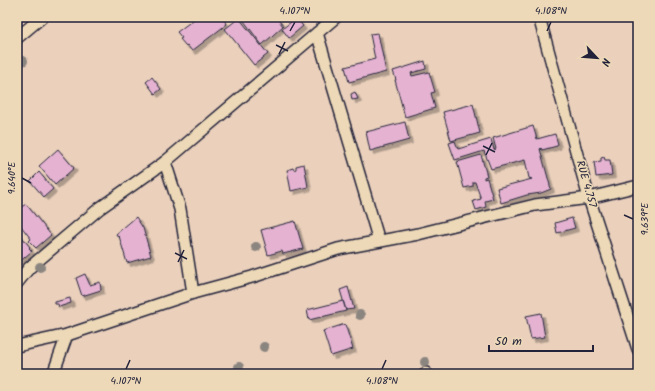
<svg xmlns="http://www.w3.org/2000/svg" width="655" height="391" viewBox="0 0 655 391" font-family="Kalam,sans-serif">
<defs>
<filter id="shadow"><feDropShadow dx="3.5" dy="3.5" stdDeviation="0" flood-color="#0004"/></filter>
</defs>
<rect width="100%" height="100%" fill="#ebd1bc"/>
<filter id="ink" filterUnits="userSpaceOnUse"><feTurbulence type="fractalNoise" baseFrequency=".025" numOctaves="2"/><feDisplacementMap in="SourceGraphic" scale="8" xChannelSelector="R" yChannelSelector="G"/><feConvolveMatrix kernelMatrix="1 2 1 2 8 2 1 2 1" color-interpolation-filters="sRGB"/></filter>
<g filter="url(#ink)">
<!-- building -->
<g fill="#e5b3d1" stroke="#22223b" filter="url(#shadow)">
<path d="M197 17H223L222 18 227 24 192 51 187 45 186 46 180 39 182 38 177 32Z"/>
<path d="M241 17H276L283 26 262 45Z"/>
<path d="M239 18 268 54 254 65 225 29Z"/>
<path d="M296 18 303 26 289 38 282 29Z"/>
<path d="M378 33 386 72 349 82 345 67 375 59 370 34Z"/>
<path d="M425 61 426 69 411 73 412 76 429 72 435 92 431 93 435 108 405 117 395 80H396L393 71Z"/>
<path d="M152 77 161 89 155 94 146 82Z"/>
<path d="M355 92 358 99 352 100 351 94Z"/>
<path d="M473 104 480 133 451 141 443 112Z"/>
<path d="M405 122 409 140 370 151 366 132Z"/>
<path d="M533 126 537 139 555 134 558 144 557 146 542 150 541 148 540 149 551 189 541 193 527 195 501 203 497 188 532 179 529 178 525 160 491 169 484 151 455 160 449 143 455 141 458 149 491 139 494 150 496 149 493 138Z"/>
<path d="M58 149 74 168 55 185 39 166Z"/>
<path d="M481 155 487 176 484 177V179L487 178 493 199 485 201 486 207 476 210 473 201 481 199 475 182H473V186L464 188 457 162Z"/>
<path d="M604 157 605 160H610L612 175 596 177 594 162 601 161V158Z"/>
<path d="M304 164 308 187 291 191 287 170 293 168 294 170 296 169V166Z"/>
<path d="M39 172 53 189 44 197 30 181Z"/>
<path d="M26 204 51 235 36 248 29 241 31 239 17 221V210Z"/>
<path d="M136 217 143 228 151 256 127 263 119 236 118 237 116 234Z"/>
<path d="M572 218 575 228 557 233 555 223Z"/>
<path d="M295 221 303 249 283 254 282 251 268 255 261 230Z"/>
<path d="M17 231 30 247 29 248 32 251 17 264Z"/>
<path d="M85 274 90 285 100 282 101 290 82 296 76 278Z"/>
<path d="M348 287 354 309 346 310 340 290Z"/>
<path d="M70 298 71 303 59 307 58 304H55V302Z"/>
<path d="M343 301 346 311 309 320 307 310Z"/>
<path d="M541 313 545 337 531 339 526 316Z"/>
<path d="M345 324 353 349 331 356 323 331Z"/>
</g>
<g fill="none" stroke-linecap="round" stroke-linejoin="round">
<!-- street casing -->
<g stroke="#22223b" stroke-width="14">
<g id="street">
<path d="M539 17 589 198 638 349"/>
<path d="M317 33 379 241"/>
<path d="M17 38 42 17"/>
<path d="M165 162 180 209 193 293"/>
<path d="M17 283 29 268 100 208 165 162 336 17"/>
<path d="M17 346 67 335 193 293 252 277 338 249 418 234 535 205 589 198 638 186"/>
<path d="M426 373V374"/>
<path d="M53 374 67 335"/>
</g>
</g>
<!-- street -->
<use href="#street" stroke="#edd9b7" stroke-width="11"/>
</g>
<!-- trees -->
<g fill="#8b8580">
<circle cx="23" cy="61" r="5"/>
<circle cx="256" cy="247" r="5"/>
<circle cx="40" cy="267" r="5"/>
<circle cx="360" cy="315" r="5"/>
<circle cx="264" cy="347" r="5"/>
<circle cx="425" cy="362" r="5"/>
<circle cx="239" cy="367" r="5"/>
</g>
</g>
<!-- ticks -->
<path fill="none" stroke="#22223b" stroke-width="1.5" d="M290 31 295 22M547 31 551 22M276 45 288 51M279 54 285 42M483 146 495 152M486 155 492 143M22 178 31 183M624 215 633 219M175 253 187 259M178 262 184 250M126 369 130 360M382 369 386 360"/>
<g text-anchor="middle" dominant-baseline="central" stroke-width="3" stroke-linejoin="round" paint-order="stroke">
<!-- street labels -->
<g font-size="11" fill="#22223b" stroke="#edd9b7">
<text transform="translate(586 184) rotate(74)">RUE 4.757</text>
</g>
</g>
<!-- margin -->
<rect width="655" height="391" fill="none" stroke="#edd9b7" stroke-width="44"/>
<!-- north arrow -->
<g transform="translate(597 58) rotate(116)" stroke="#edd9b7" stroke-width="3" paint-order="stroke">
<path d="M0-3L7 15L0 10L-7 15Z" fill="#22223b"/>
<text y="-6" font-size="11" font-weight="bold" text-anchor="middle" fill="#22223b">N</text>
</g>
<!-- scale -->
<path d="M489 345v6h104v-6" fill="none" stroke="#22223b" stroke-width="2"/>
<text x="495" y="345" font-size="12" fill="#22223b" stroke="#edd9b7" stroke-width="3" paint-order="stroke">50 m</text>
<rect x="22" y="22" width="611" height="347" fill="none" stroke="#22223b" stroke-width="1.5"/>
<g font-size="10" text-anchor="middle" fill="#22223b">
<text x="295" y="14">4.107°N</text>
<text x="551" y="14">4.108°N</text>
<text transform="translate(11 178) rotate(-90)" y="4">9.640°E</text>
<text transform="translate(644 219) rotate(-90)" y="4">9.639°E</text>
<text x="126" y="384">4.107°N</text>
<text x="382" y="384">4.108°N</text>
</g>
</svg>
